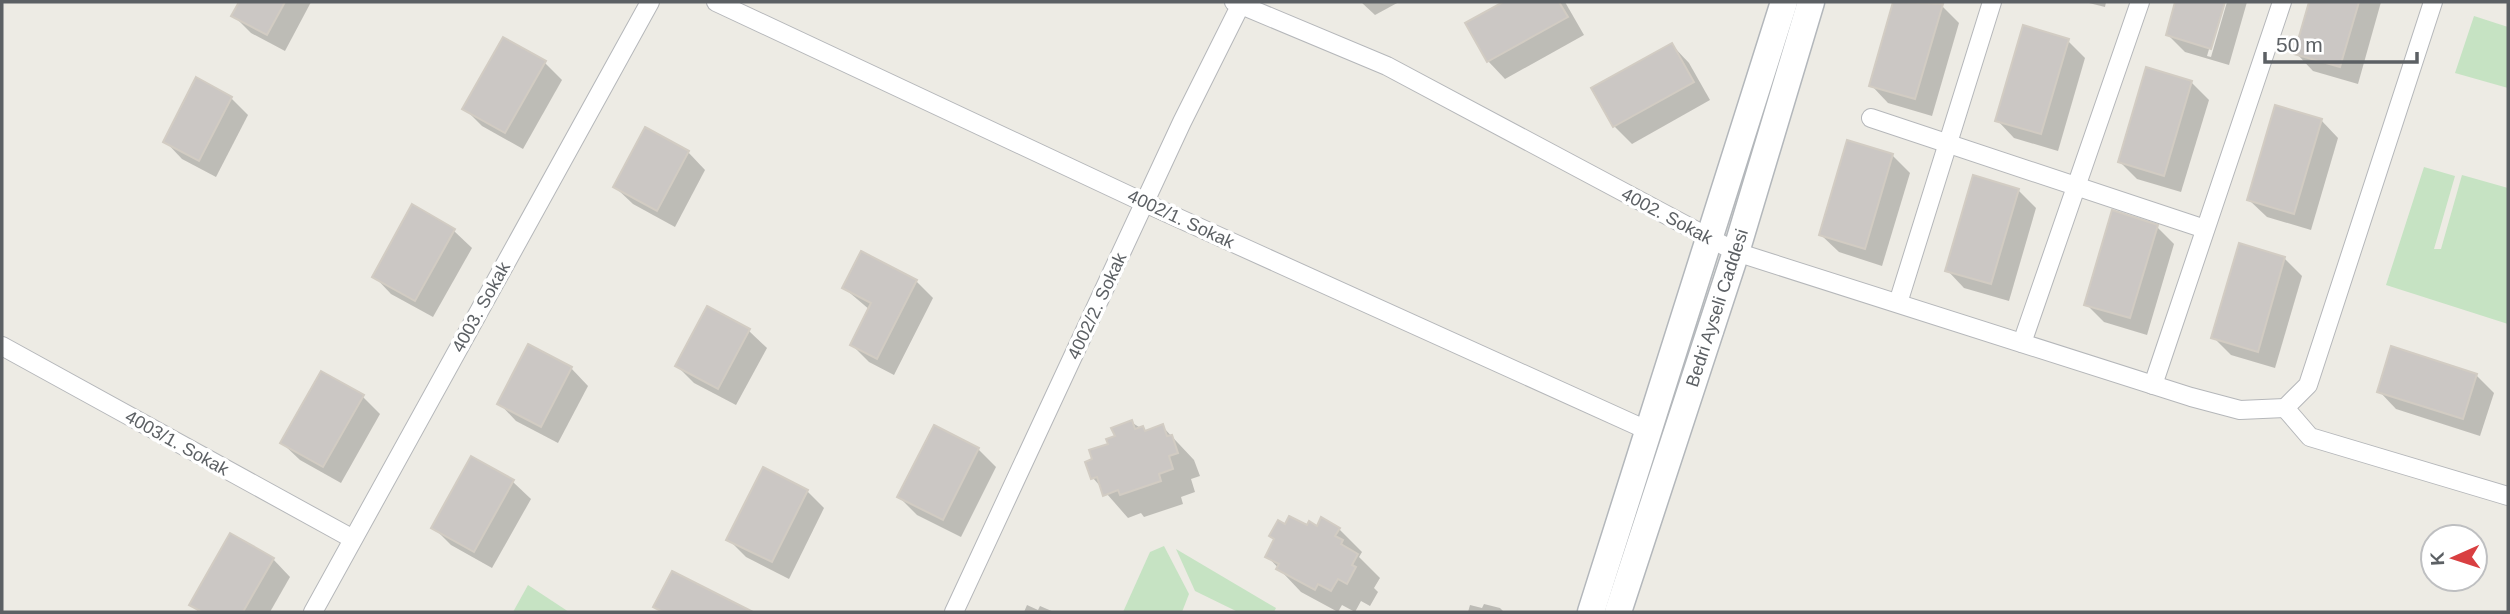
<svg xmlns="http://www.w3.org/2000/svg" width="2510" height="614" viewBox="0 0 2510 614" font-family="Helvetica,sans-serif">
<rect width="100%" height="100%" fill="#edebe4"/>
<!-- green -->
<g fill="#c6e3c3">
<path d="M2474 16 2508 27V88L2455 73Z"/>
<path d="M2424 167 2455 176 2434 249H2441L2462 175 2508 188V324L2386 285Z"/>
<path d="M1164 546 1189 594 1182 612H1123L1150 552Z"/>
<path d="M1176 549 1276 608 1274 612H1238L1195 591Z"/>
<path d="M528 585 569 612H513Z"/>
</g>
<!-- shadow -->
<g fill="#0003">
<path d="M241 2H311L285 51 251 33 234 16Z"/>
<path d="M1361 2H1399L1375 15Z"/>
<path d="M1507 2H1565L1584 35 1505 79 1488 61 1467 24Z"/>
<path d="M1895 2H1928L1942 6 1959 23 1932 116 1888 103 1871 85Z"/>
<path d="M2085 2H2106L2105 7Z"/>
<path d="M2177 2H2223L2207 56 2211 57 2227 2H2247L2229 65 2185 52 2167 34Z"/>
<path d="M2311 2H2381L2358 84 2313 71 2296 53Z"/>
<path d="M2068 41 2085 58 2058 151 2014 138 1997 120Z"/>
<path d="M1672 45 1689 63 1710 100 1632 144 1614 126Z"/>
<path d="M545 63 562 80 523 149 482 126 464 108Z"/>
<path d="M2191 82 2209 100 2181 192 2137 179 2120 162Z"/>
<path d="M231 98 248 115 216 177 182 159 165 141Z"/>
<path d="M2321 120 2338 138 2311 230 2267 217 2249 200Z"/>
<path d="M688 152 705 170 675 227 633 204 615 187Z"/>
<path d="M1892 155 1910 173 1882 266 1839 252 1821 235Z"/>
<path d="M2018 190 2036 208 2009 301 1964 288 1947 270Z"/>
<path d="M413 207 454 231 472 248 433 317 391 294 374 276Z"/>
<path d="M2157 227 2174 244 2147 335 2104 322 2086 304Z"/>
<path d="M2284 258 2302 276 2275 368 2231 355 2213 337Z"/>
<path d="M916 281 933 298 894 375 869 362 852 345 870 310 844 288Z"/>
<path d="M707 308 749 331 767 348 736 405 694 383 677 366Z"/>
<path d="M571 368 588 386 558 443 516 421 499 403Z"/>
<path d="M2476 375 2494 393 2480 436 2396 409 2379 391Z"/>
<path d="M363 397 380 414 341 483 300 460 282 443Z"/>
<path d="M1131 422 1147 432 1162 426 1194 460 1200 476 1191 479 1195 492 1181 497 1183 504 1144 517 1141 513 1128 518 1093 478 1110 445Z"/>
<path d="M978 449 996 467 961 537 917 515 899 497Z"/>
<path d="M472 458 513 482 531 499 492 568 451 545 433 527Z"/>
<path d="M807 491 824 508 789 579 746 557 728 539Z"/>
<path d="M1285 526 1339 529 1362 552 1359 557 1380 578 1374 588 1378 592 1370 606 1361 601 1355 612 1342 605 1338 612 1301 592 1267 556Z"/>
<path d="M273 559 290 577 270 612H199L191 605Z"/>
<path d="M1484 604 1500 608 1504 612H1468L1470 605 1482 608Z"/>
<path d="M1027 605 1038 610 1040 606 1054 612H1024Z"/>
</g>
<!-- building -->
<g fill="#cbc7c4" stroke="#d2ccc3" stroke-width="2">
<path d="M239 2H285L267 35 231 16Z"/>
<path d="M1503 2H1559L1568 17 1487 62 1465 23Z"/>
<path d="M1893 2 1943 4 1915 99 1869 86Z"/>
<path d="M2175 2H2225L2211 49 2166 35Z"/>
<path d="M2309 2H2359L2340 67 2294 54Z"/>
<path d="M2023 25 2069 39 2041 134 1995 121Z"/>
<path d="M503 37 546 61 505 133 462 109Z"/>
<path d="M1672 43 1694 82 1613 127 1591 88Z"/>
<path d="M2146 67 2192 81 2164 176 2118 162Z"/>
<path d="M196 77 232 97 199 161 163 142Z"/>
<path d="M2275 105 2322 119 2294 214 2247 200Z"/>
<path d="M645 127 689 151 657 211 613 187Z"/>
<path d="M1847 140 1893 154 1865 249 1819 235Z"/>
<path d="M1973 175 2019 189 1991 284 1945 271Z"/>
<path d="M412 204 455 229 415 301 372 277Z"/>
<path d="M2112 210 2158 225 2130 318 2084 305Z"/>
<path d="M2239 243 2285 257 2258 352 2211 338Z"/>
<path d="M861 251 917 280 877 359 850 345 871 303 842 288Z"/>
<path d="M707 306 750 329 718 389 675 366Z"/>
<path d="M528 344 572 367 541 427 497 404Z"/>
<path d="M2391 346 2477 374 2463 419 2377 392Z"/>
<path d="M321 371 364 395 323 467 280 443Z"/>
<path d="M1132 420 1135 429 1143 426 1145 431 1163 424 1167 436 1172 435 1178 453 1169 456 1173 469 1159 474 1161 481 1120 495 1118 490 1103 496 1097 477 1091 479 1085 462 1092 459 1089 450 1108 444 1106 439 1115 436 1111 428Z"/>
<path d="M934 425 979 448 943 520 897 497Z"/>
<path d="M471 456 514 480 474 552 431 528Z"/>
<path d="M763 467 808 490 772 562 726 540Z"/>
<path d="M1289 516 1307 525 1309 521 1317 526 1321 517 1340 528 1335 536 1343 540 1341 544 1358 554 1352 565 1356 567 1347 584 1338 579 1331 591 1318 584 1315 590 1276 569 1279 564 1265 557 1274 539 1269 536 1278 520 1285 524Z"/>
<path d="M230 533 274 558 243 612H202L189 605Z"/>
<path d="M672 571 753 612H663L653 607Z"/>
</g>
<g fill="none" stroke-linecap="round" stroke-linejoin="round">
<!-- minor casing -->
<g stroke="#b5b7ba" stroke-width="20">
<g id="minor">
<path d="M716 2 1145 203 1649 431"/>
<path d="M1234 2 1387 66 1736 252 2191 397 2240 410 2285 408"/>
<path d="M1871 118 2205 229"/>
<path d="M1898 303 1992 2"/>
<path d="M2022 343 2140 2"/>
<path d="M2 346 353 539"/>
<path d="M2153 385 2282 2"/>
<path d="M2285 408 2308 385 2433 2"/>
<path d="M2285 408 2310 437 2508 496"/>
<path d="M313 612 650 2"/>
<path d="M954 612 1182 122 1242 2"/>
</g>
</g>
<!-- secondary casing -->
<g stroke="#b3b7bb" stroke-width="29">
<g id="secondary">
<path d="M1591 612 1784 2"/>
<path d="M1618 612 1736 252 1811 2"/>
</g>
</g>
<!-- minor -->
<use href="#minor" stroke="#fff" stroke-width="18"/>
<!-- secondary -->
<use href="#secondary" stroke="#fff" stroke-width="26"/>
</g>
<g text-anchor="middle" dominant-baseline="central" stroke-width="7" stroke-linejoin="round" paint-order="stroke">
<!-- street labels -->
<g font-size="18" fill="#5c6064" stroke="#fff">
<text transform="translate(1667 216) rotate(28)">4002. Sokak</text>
<text transform="translate(1181 219) rotate(25)">4002/1. Sokak</text>
<text transform="translate(1097 306) rotate(-65)">4002/2. Sokak</text>
<text transform="translate(481 307) rotate(-61)">4003. Sokak</text>
<text transform="translate(1717 308) rotate(-72)">Bedri Ayseli Caddesi</text>
<text transform="translate(177 443) rotate(29)">4003/1. Sokak</text>
</g>
</g>
<!-- border -->
<rect width="2510" height="614" fill="none" stroke="#5c6064" stroke-width="7"/>
<!-- north arrow -->
<g transform="translate(2454 558) rotate(267)"><circle r="33" fill="#ffffff" stroke="#bebfc1" stroke-width="2"/>
<path d="M0-5L12 26L0 18L-12 26Z" fill="#d93f41"/>
<text y="-10" font-size="19" font-weight="bold" text-anchor="middle" fill="#5c6064">K</text>
</g>
<!-- scale -->
<path d="M2265 52v10h152v-10" fill="none" stroke="#5c6064" stroke-width="3.5"/>
<text x="2276" y="52" font-size="21" fill="#5c6064" stroke="#ffffff" stroke-width="5" paint-order="stroke">50 m</text>
</svg>
